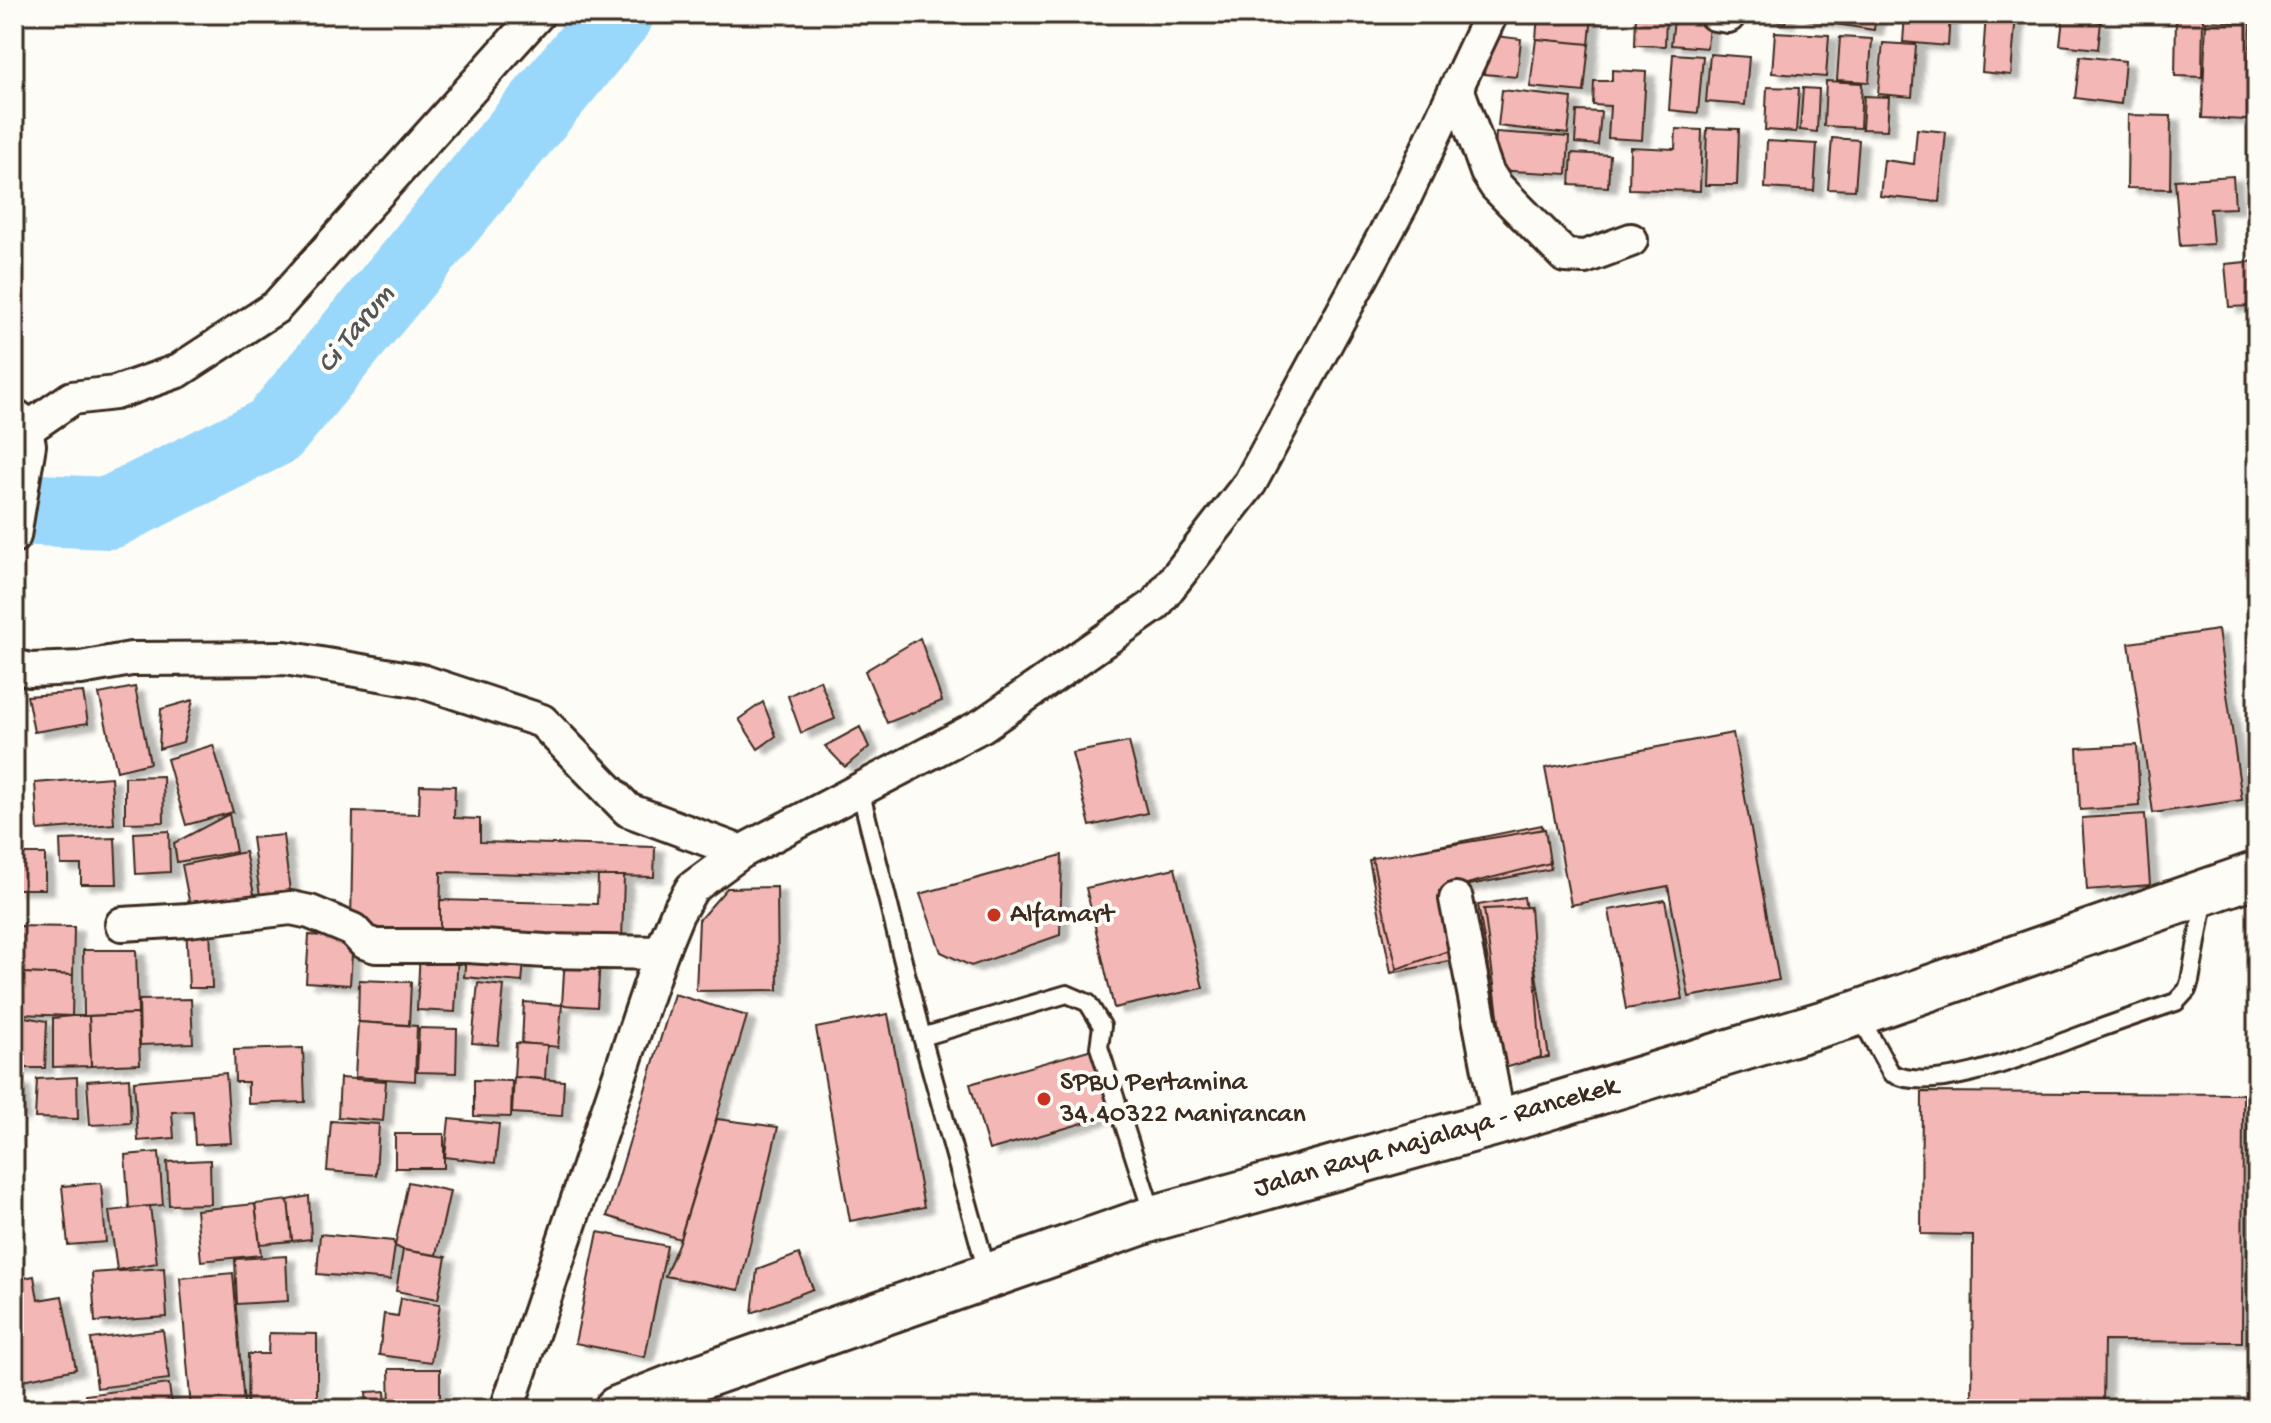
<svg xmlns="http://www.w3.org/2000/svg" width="2271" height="1423" viewBox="0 0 2271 1423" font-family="'Gochi Hand',sans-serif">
<defs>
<filter id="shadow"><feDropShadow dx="9" dy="5" stdDeviation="2" flood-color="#0004"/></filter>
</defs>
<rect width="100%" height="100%" fill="#fdfcf7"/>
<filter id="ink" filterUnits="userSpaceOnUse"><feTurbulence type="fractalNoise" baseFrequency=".0125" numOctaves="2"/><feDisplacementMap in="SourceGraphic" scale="16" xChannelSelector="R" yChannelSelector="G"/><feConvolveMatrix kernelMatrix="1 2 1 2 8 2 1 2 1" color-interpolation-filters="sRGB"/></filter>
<g filter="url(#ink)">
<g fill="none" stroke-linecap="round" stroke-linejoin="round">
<!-- river -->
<path stroke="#9ad8fb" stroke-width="72" d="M14 509 109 513 274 431 618 14"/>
</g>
<!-- building -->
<g fill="#f3b7b6" stroke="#3b2a1e" stroke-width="2" filter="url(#shadow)">
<path d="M1538 14H1592L1589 45 1536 39Z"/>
<path d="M1636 14H1666L1665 46 1635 45Z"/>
<path d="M1749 14H1787L1785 23Z"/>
<path d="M1800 14H1876L1874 30 1799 18Z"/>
<path d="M1905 14 1950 15 1948 46 1903 42Z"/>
<path d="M1986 14H2016L2011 75 1982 72Z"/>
<path d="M2176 17 2203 18 2202 77 2175 76Z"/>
<path d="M2063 18 2101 22 2098 49 2060 45Z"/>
<path d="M1674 20 1709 23 1707 48 1671 45Z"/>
<path d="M2206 21 2251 23 2247 120 2202 118Z"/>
<path d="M1775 32 1829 35 1826 77 1772 73Z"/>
<path d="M1488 35 1521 39 1517 77 1484 74Z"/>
<path d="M1840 37 1872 39 1869 82 1837 80Z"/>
<path d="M1536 39 1589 44 1584 92 1530 87Z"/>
<path d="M1883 43 1916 45 1912 97 1878 94Z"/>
<path d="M1673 54 1703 56 1698 113 1669 110Z"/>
<path d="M1710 54 1749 57 1745 105 1706 102Z"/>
<path d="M2080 56 2125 61 2121 104 2075 98Z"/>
<path d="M1612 70 1646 72 1642 140 1608 138 1610 106 1593 105 1594 81H1612Z"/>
<path d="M1826 81 1862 83 1860 128 1824 126Z"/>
<path d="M1767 87 1799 88 1796 132 1765 130Z"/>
<path d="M1803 88 1819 89 1817 132 1800 130Z"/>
<path d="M1502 90 1572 98 1568 134 1498 126Z"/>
<path d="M1864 96 1889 97 1887 130 1862 129Z"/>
<path d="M1577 111 1601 112 1598 145 1575 143Z"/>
<path d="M2128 115 2171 116 2170 189 2127 188Z"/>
<path d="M1707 128 1739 129 1737 185H1705Z"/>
<path d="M1676 129 1702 130 1700 191 1629 189 1630 147 1675 149Z"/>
<path d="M1917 129 1946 132 1939 202 1880 196 1884 160 1914 164Z"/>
<path d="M1496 132 1569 137 1567 174 1494 170Z"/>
<path d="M1832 138 1859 140 1855 190 1828 189Z"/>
<path d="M1767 141 1817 144 1814 191 1765 188Z"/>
<path d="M2257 150V374L2252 306 2229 307 2225 264 2257 261 2249 151Z"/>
<path d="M1572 153 1610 155 1608 187 1570 185Z"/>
<path d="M2233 176 2235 208 2210 209 2213 244 2180 246 2175 180Z"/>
<path d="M2218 630 2242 800 2153 813 2129 643Z"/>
<path d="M920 638 942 701 887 723 865 671Z"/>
<path d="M820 680 835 719 801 733 788 696Z"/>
<path d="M135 687 150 763 117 771 99 694Z"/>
<path d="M83 692 88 723 34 732 27 696Z"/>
<path d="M193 700 183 742 159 749 161 709Z"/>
<path d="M763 702 776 736 758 749 739 719Z"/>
<path d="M860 727 869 747 845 767 825 746Z"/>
<path d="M1733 733 1779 980 1689 997 1668 886 1571 905 1545 768Z"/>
<path d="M1129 742 1147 813 1090 826 1072 753Z"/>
<path d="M213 745 233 812 186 825 167 759Z"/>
<path d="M2137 745 2140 806 2080 810 2077 748Z"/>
<path d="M163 776 164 822 125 823V777Z"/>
<path d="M111 777 114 824 38 830 35 783Z"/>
<path d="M420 785 455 786 454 818 480 819V842L655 847 654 877 441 872 440 935 366 933 351 924 353 812 419 814Z"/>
<path d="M229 814 236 852 177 862 174 843Z"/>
<path d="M2145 814 2150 885 2087 890 2082 818Z"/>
<path d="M1542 825 1551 869 1439 891 1453 960 1391 973 1369 860Z"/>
<path d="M1545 829 1550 863 1439 891 1451 950 1397 969 1372 858Z"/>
<path d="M169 831 170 872 136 874 134 833Z"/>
<path d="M283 835 290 892 260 896 252 838Z"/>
<path d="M115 838 117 884H81V865H61L60 840Z"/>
<path d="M245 852 256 903 192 916 182 865Z"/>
<rect x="14" y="854" width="31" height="35"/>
<path d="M1062 855 1060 935 971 966 941 952 920 894Z"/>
<path d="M1175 868 1203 988 1114 1008 1086 888Z"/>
<path d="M598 876H624L622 940 440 935V900L597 904Z"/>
<path d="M777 887 778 990 696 991 699 920 727 888Z"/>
<path d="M1524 897 1549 1057 1506 1064 1478 905Z"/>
<path d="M1665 900 1683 999 1626 1009 1609 910Z"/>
<path d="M1530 907 1541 1057 1505 1068 1484 909Z"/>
<path d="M186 924H210L212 988H189Z"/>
<path d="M14 926 74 927 73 975 14 973Z"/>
<path d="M309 935 353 938 350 985 306 982Z"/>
<path d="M467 947 525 952 522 982 464 977Z"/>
<path d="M83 950H136L138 1014 84 1016Z"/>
<path d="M420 950 458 953 455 1012 417 1010Z"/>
<path d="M565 956 600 959 597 1007 562 1005Z"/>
<path d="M20 973 73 975 72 1016 19 1014Z"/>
<path d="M359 980 411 982 409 1025 358 1022Z"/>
<path d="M478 983 504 986 498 1045 472 1043Z"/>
<path d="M674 994 747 1016 680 1239 607 1216Z"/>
<path d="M191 999 193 1043 140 1045 139 1000Z"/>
<path d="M524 1002 562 1005 558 1047 522 1043Z"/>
<path d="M138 1014 140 1064 91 1066 89 1016Z"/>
<path d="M888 1014 924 1207 850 1221 816 1028Z"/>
<path d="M14 1015 47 1021 45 1068H14Z"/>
<path d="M72 1016H89L91 1066 53 1067V1018Z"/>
<path d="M358 1022 417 1026 415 1081 355 1077Z"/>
<path d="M419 1028 457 1029 456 1073 417 1072Z"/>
<path d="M516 1043 547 1045 545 1079 514 1077Z"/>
<path d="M1099 1047 1118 1113 989 1150 970 1084Z"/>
<path d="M303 1048 305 1102 248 1104V1082H235L234 1050Z"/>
<path d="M226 1073 231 1143 195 1145 193 1111 172 1112 174 1138 138 1141 134 1081Z"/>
<path d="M77 1077 78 1119 35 1118 37 1079Z"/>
<path d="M514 1077 564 1081 562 1116 512 1113Z"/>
<path d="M129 1078 131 1123 90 1125 87 1081Z"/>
<path d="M340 1078 386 1081 383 1121 338 1117Z"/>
<path d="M474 1080 512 1081 511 1117 474 1116Z"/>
<path d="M14 1081 21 1082V1115L14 1114Z"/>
<path d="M1922 1092 2243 1094 2242 1342 2104 1341 2103 1409H1972L1973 1235 1921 1234Z"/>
<path d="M449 1119 499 1124 495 1163 445 1157Z"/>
<path d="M717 1119 778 1127 739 1290 665 1276 680 1239Z"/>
<path d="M331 1121 379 1124 376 1175 327 1171Z"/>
<rect x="395" y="1134" width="49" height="34"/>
<path d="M159 1152 163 1205 129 1208 125 1155Z"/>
<path d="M210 1160 211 1204 169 1205 167 1162Z"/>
<path d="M408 1182 450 1191 436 1255 403 1250 395 1246Z"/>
<path d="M101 1183 106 1242 68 1245 62 1186Z"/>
<path d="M309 1196 311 1239 292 1241 288 1200Z"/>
<path d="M288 1200 292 1241 260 1244 255 1204Z"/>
<path d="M255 1204 261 1255 201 1261 196 1210Z"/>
<path d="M150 1206 157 1263 117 1270 109 1211Z"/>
<path d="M598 1232 667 1246 645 1357 575 1343Z"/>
<path d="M320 1234 393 1241 395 1246 390 1280 317 1274Z"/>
<path d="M403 1250 446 1257 438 1299 396 1291Z"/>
<path d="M799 1254 813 1289 752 1313 757 1270Z"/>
<path d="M286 1256 288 1301 237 1304 235 1259Z"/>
<path d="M164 1268 167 1317 95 1322 92 1273Z"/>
<path d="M233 1273 244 1405 191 1409 180 1278Z"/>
<path d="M34 1276 38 1300 62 1296 76 1369 14 1382V1280Z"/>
<path d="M401 1298 440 1304 431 1362 379 1355 384 1314 398 1316Z"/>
<path d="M163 1330 169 1379 97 1388 91 1339Z"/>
<path d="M269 1333 317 1334V1409H247L248 1354H268Z"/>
<path d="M389 1369H440V1404L419 1405V1409H390Z"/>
<path d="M169 1384 172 1409H86L85 1395Z"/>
<path d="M385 1391 386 1409H339L367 1407 366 1392Z"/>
<path d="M39 1401V1409H14V1406Z"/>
</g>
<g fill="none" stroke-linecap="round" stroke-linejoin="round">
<!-- lane casing -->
<g stroke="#3b2a1e" stroke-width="22">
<g id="lane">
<path d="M860 790 922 1037 988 1275"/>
<path d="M1859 1015 1891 1073C1936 1097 2042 1049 2087 1033 2117 1022 2146 1012 2176 1002L2187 990 2190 981 2205 896"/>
<path d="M922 1037 1067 994 1088 1003 1102 1026 1099 1047 1153 1215"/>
</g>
</g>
<!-- street casing -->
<g stroke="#3b2a1e" stroke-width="38">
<g id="street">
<path d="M1715 14 1728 16"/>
<path d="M1457 88 1487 172 1496 186 1565 256 1585 257 1631 240"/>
<path d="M14 415 24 422 29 445 14 536"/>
<path d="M27 429 72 398 115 393 178 371 276 307 538 14"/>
<path d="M14 666 30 670 81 668 131 659 285 658 421 681 542 721 628 810 741 852"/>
<path d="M1456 899 1499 1122"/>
<path d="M122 924 188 920 291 908 310 912 353 930 364 942 376 946H467L545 951 661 953"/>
<path d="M507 1409 661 953 677 914 692 888 741 852 983 725 1155 605 1250 483 1402 203 1491 14"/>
</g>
</g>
<!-- secondary casing -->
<g stroke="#3b2a1e" stroke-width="50">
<path id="secondary" d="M617 1409 691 1380 1154 1218 1499 1122 1858 1013 2257 874"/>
</g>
<!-- lane -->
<use href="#lane" stroke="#fdfcf7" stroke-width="16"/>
<!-- street -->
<use href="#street" stroke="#fdfcf7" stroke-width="32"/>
<!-- secondary -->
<use href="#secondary" stroke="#fdfcf7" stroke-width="44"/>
</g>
</g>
<!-- markers -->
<g fill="#c8321e" stroke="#fdfcf7" stroke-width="3">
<circle cx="994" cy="915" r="8"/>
<circle cx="1044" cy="1099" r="8"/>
</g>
<g text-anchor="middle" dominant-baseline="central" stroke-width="8" stroke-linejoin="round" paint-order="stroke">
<!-- poi labels -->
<g font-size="28" fill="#3b2a1e" stroke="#fdfcf7" text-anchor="start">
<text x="1010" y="915">Alfamart</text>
<text x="1060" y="1083">SPBU Pertamina<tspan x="1060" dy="32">34.40322 Manirancan</tspan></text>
</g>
<!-- street labels -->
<g font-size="28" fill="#3b2a1e" stroke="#fdfcf7">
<text transform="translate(1436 1138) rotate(-16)">Jalan Raya Majalaya - Rancekek</text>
</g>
<!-- water labels -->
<g font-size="30" font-style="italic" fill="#535655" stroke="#fdfcf7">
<text transform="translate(357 330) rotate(-51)">Ci Tarum</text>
</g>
</g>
<!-- margin -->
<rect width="2271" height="1423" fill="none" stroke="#fdfcf7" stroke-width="48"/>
<rect x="24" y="24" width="2223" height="1375" fill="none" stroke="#3b2a1e" stroke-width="3" filter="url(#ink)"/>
</svg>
